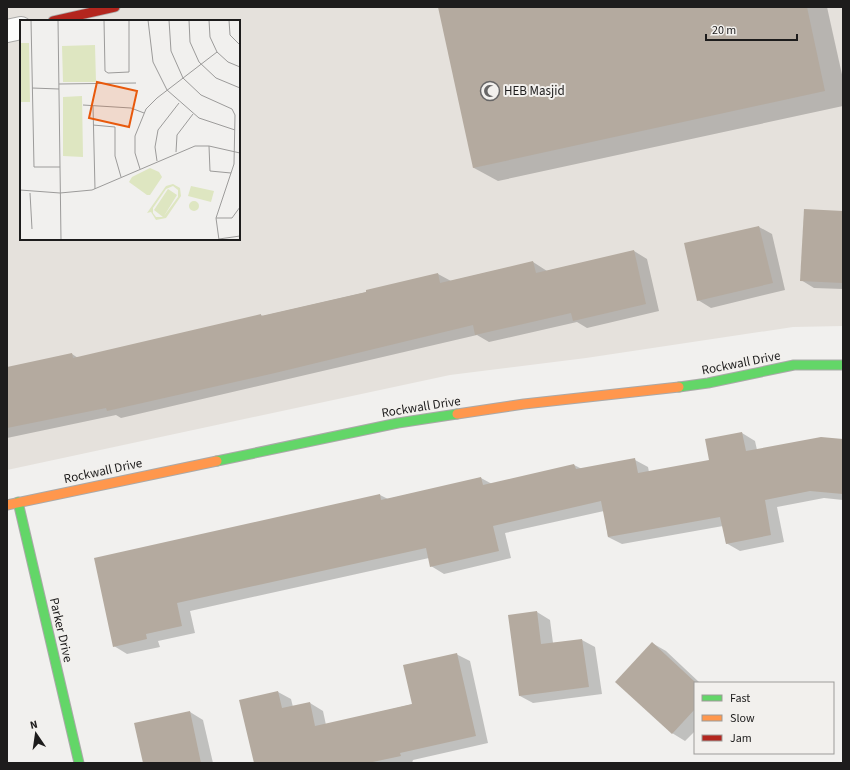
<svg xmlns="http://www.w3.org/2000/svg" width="850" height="770" viewBox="0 0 850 770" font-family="'Source Sans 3',sans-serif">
<rect width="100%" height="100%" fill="#f1f0ee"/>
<!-- built -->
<path fill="#e5e1dc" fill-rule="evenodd" d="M7 7H843V326L793 327 586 358 450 375 7 470ZM21 21H239V239H21Z"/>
<!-- shadow -->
<g fill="#0003">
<path d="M439 7H827L843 79V106L498 181 474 168Z"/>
<path d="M843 212V289L814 288 801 280Z"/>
<path d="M759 227 772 234 785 290 711 308 698 300 685 244Z"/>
<path d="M634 251 647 259 659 311 587 328 577 322 489 342 477 335 121 418 116 415 7 438V368L72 354 78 358 261 315 263 316 367 292 438 274 451 281 533 262 547 271Z"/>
<path d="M742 433 755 441 757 450 843 440V500L824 498 777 507 784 542 740 551 726 543 723 526 622 544 608 537 604 511 505 533 511 558 444 574 431 566 429 558 190 611 195 633 158 641 160 647 127 654 114 646 95 559 380 495 388 499 481 478 492 484 574 465 582 469 635 460 648 467 649 472 711 461 706 440Z"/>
<path d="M537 612 550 620 553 643 582 640 595 647 602 694 533 703 520 696Z"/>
<path d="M652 643 666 651 700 683H695V731L685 741 672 733Z"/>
<path d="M456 654 470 661 488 743 413 760 412 763H255L278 692 291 699 293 707 310 703 323 711 326 725 413 704Z"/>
<path d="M190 712 203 720 213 763H144Z"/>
</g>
<!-- building -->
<g fill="#b4aa9f">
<path d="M438 7H807L825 91 473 168Z"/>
<path d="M804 209 843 211V283L800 281Z"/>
<path d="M759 226 773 283 697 301 684 243Z"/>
<path d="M634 250 646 304 573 321 571 313 475 335 473 325 275 373 107 411 106 408 7 428V367L72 353 73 358 261 314V316L366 292V290L438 273 440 283 533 261 536 273Z"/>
<path d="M742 432 746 451 821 437 843 439V494L810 491 765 500 771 535 726 544 720 517 608 537 601 501 493 526 499 551 430 567 426 548 177 603 182 626 146 634 147 639 113 647 94 558 380 494 381 500 481 477 483 485 574 464 576 469 635 458 638 473 709 460 705 439Z"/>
<path d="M537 611 541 644 582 639 589 687 519 696 508 615Z"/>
<path d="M652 642 695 682V709L672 734 615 682Z"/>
<path d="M457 653 476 736 400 753 401 756 368 763H254L239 700 278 691 282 708 310 702 315 726 412 704 403 665Z"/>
<path d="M190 711 201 763H143L134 723Z"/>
</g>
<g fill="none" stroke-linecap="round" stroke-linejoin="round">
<!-- street casing -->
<g stroke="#aaa9a8" stroke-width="24">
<path id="street" d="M7 31 21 28"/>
</g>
<!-- fast casing -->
<g stroke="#aaa9a8" stroke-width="11">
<g id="fast">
<path d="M679 387 708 383 794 365H843"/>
<path d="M217 461 398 423 457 414"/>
<path d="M18 502 79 763"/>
</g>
</g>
<!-- slow casing -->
<g stroke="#aaa9a8" stroke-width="11">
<g id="slow">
<path d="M457 414 524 404 679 387"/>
<path d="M7 505 217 461"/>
</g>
</g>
<!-- jam casing -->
<g stroke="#aaa9a8" stroke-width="11">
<path id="jam" d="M53 21 115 7"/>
</g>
<!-- street -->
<use href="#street" stroke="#fdfdfc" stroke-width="22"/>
<!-- fast -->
<use href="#fast" stroke="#63d668" stroke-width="9"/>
<!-- slow -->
<use href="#slow" stroke="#ff974d" stroke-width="9"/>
<!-- jam -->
<use href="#jam" stroke="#b3261e" stroke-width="9"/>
</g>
<!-- icons -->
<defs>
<g id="mosque-ring" transform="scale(1)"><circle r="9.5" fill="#f2f0ed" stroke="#676666" stroke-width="1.5"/><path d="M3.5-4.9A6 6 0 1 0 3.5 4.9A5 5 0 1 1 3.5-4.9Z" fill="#676666"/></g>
</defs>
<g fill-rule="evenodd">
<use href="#mosque-ring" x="490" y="91"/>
</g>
<g text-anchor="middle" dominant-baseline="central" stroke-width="4" stroke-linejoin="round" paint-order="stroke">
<!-- poi labels -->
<g font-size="13" fill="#1d1c1c" stroke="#f2f0ed" text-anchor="start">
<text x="504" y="91">HEB Masjid</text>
</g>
<!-- street labels -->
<g font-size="13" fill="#1d1c1c" stroke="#f2f0ed">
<text transform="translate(741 363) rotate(-11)">Rockwall Drive</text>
<text transform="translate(421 407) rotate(-9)">Rockwall Drive</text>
<text transform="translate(103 471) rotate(-12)">Rockwall Drive</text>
<text transform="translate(61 630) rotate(77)">Parker Drive</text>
</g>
</g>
<!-- overview -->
<g transform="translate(20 20)">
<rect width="220" height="220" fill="#f1f0ee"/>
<path d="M0 23H9L10 82H0ZM75 25 76 62H43L42 26ZM62 76 63 137 43 136V77ZM130 148 139 152 142 157 130 175H127L109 162 112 157ZM153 164 160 168 161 176 146 198 136 200 131 192 127 193 146 166ZM153 166 158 170V177L144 196 157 175 148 169 134 190 143 197H136L133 193V188L146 169ZM171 166 194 171 191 182 168 176ZM169 186a5 5 0 1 1 10 0a5 5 0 1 1-10 0Z" fill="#dee6c1" fill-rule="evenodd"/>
<path fill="none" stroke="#9c9b9a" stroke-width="1" d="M11 0 14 147H40M38 0 41 220M84 0 85 51 88 53 109 52V0M128 0 133 42 147 70 179 98 215 110M149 0 151 31 163 58 181 75 212 89 215 95 214 144 196 198 199 220M169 0 170 22 179 42 196 58 220 68M189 0 190 17 197 32 208 42 220 47M209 0 210 15 220 25M39 64 116 63M12 68 39 69M63 85 111 88 124 93M73 86 75 169M73 105 95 107V136L101 157M189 126 190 151 211 153M156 132 157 115 173 94M137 141 135 127 138 110 159 83M120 149 115 133V116L126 89 137 78 197 32M0 170 40 173M10 173 12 209M40 173 72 170 175 126H189L220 133M196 198H212L220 187M199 219 220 216"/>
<path fill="#e8590c" fill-opacity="0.15" stroke="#e8590c" stroke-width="2" d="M77 62 117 71 109 107 69 98Z"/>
<rect width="220" height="220" fill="none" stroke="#1d1c1c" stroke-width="2"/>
</g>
<!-- border -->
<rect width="850" height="770" fill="none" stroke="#1d1c1c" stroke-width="16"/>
<!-- legend -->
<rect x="694" y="682" width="140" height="72" fill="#f2f0ed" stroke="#9d9b99"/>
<rect x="702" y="695" width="20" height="6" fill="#63d668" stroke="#9d9b99"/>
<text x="730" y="702" font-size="12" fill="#1d1c1c">Fast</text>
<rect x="702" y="715" width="20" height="6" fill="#ff974d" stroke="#9d9b99"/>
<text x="730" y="722" font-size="12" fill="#1d1c1c">Slow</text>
<rect x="702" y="735" width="20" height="6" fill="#b3261e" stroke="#9d9b99"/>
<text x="730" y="742" font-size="12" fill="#1d1c1c">Jam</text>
<!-- north arrow -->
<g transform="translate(36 734) rotate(347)" stroke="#f2f0ed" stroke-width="3" paint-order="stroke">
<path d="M0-3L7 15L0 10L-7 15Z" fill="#1d1c1c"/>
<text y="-6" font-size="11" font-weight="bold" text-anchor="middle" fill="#1d1c1c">N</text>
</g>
<!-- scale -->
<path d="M706 34v6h91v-6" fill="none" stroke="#1d1c1c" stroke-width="2"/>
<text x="712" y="34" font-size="12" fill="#1d1c1c" stroke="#f2f0ed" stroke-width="3" paint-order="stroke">20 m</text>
</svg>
